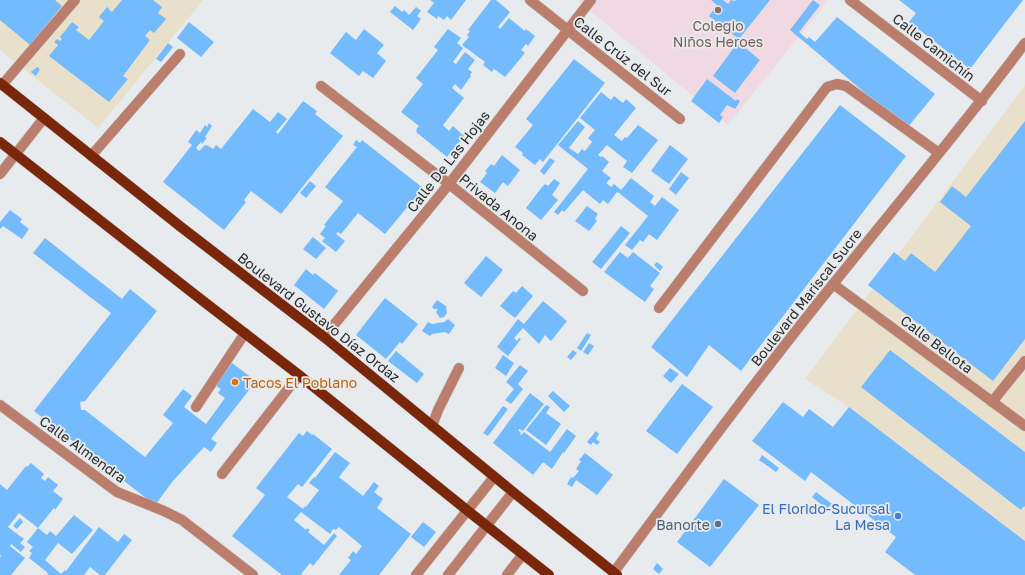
<svg xmlns="http://www.w3.org/2000/svg" width="1025" height="575" viewBox="0 0 1025 575" font-family="'Golos Text',sans-serif">
<rect width="100%" height="100%" fill="#e8ebed"/>
<!-- industrial -->
<g fill="#e9e0cb">
<path d="M0 0H203L98 128 0 50Z"/>
<path d="M1025 85V541L849 407 805 379Z"/>
</g>
<!-- education -->
<path fill="#f1d9e3" d="M577 0H828L728 125Z"/>
<!-- building -->
<g fill="#73bbfd">
<path d="M0 0H55L62 6 30 45 0 20Z"/>
<path d="M122 0H153L162 7 158 13 166 19 154 33 150 30 145 36 150 40 123 76 128 79 109 102 49 56 58 45 54 42 57 39 60 41 62 39 60 37 72 22 79 27 76 30 89 40 104 21 99 17 107 7 112 12Z"/>
<path d="M430 0H466L451 20 447 16 444 20 438 16 437 19 427 12 434 3Z"/>
<path d="M491 0H496L510 12 498 27 500 29 509 18 525 31 526 29 535 36 528 46 526 44 521 50 525 53 505 77 494 69 492 72 483 65 485 62 462 45 469 37 467 35 470 31 468 30Z"/>
<path d="M711 0H723L728 4 731 0 734 1 737 0H770L739 39 709 16 717 5Z"/>
<path d="M813 0 820 5 799 32 807 39 809 37 815 42 837 17 935 94 907 128 790 30Z"/>
<path d="M899 0H1023L970 69 909 22 916 13Z"/>
<path d="M395 6 402 12 404 10 409 15 416 7 421 11 417 16 421 19 413 30 390 12Z"/>
<path d="M189 22 214 42 201 57 177 38Z"/>
<path d="M364 29 384 45 377 53 386 61 373 78 363 71 359 76 330 53 346 32 356 40Z"/>
<path d="M448 29 461 38 457 43 463 48 453 62 456 64 465 52 475 60 468 69 472 72 470 75 471 76 461 90 455 84 452 88 464 98 443 125 449 131 453 126 464 136 447 157 416 132 417 131 416 130 419 126 401 112 423 84 416 78 438 50 434 47Z"/>
<path d="M738 42 760 60 735 93 713 76Z"/>
<path d="M168 43 173 47 161 62 156 59Z"/>
<path d="M574 59 605 83 543 162 540 159 535 165 522 155 523 153 515 147 533 125 526 119Z"/>
<path d="M37 67 40 69 36 76 31 72Z"/>
<path d="M707 79 736 101 737 99 740 101 735 109 727 105 720 115 723 117 719 123 691 101Z"/>
<path d="M601 92 611 100 614 96 623 103 626 99 636 108 614 135 622 141 625 137 627 138 638 125 658 140 632 173 623 167 627 161 607 145 598 155 601 157 602 156 609 162 602 171 611 178 606 183 611 187 614 184 621 190 631 178 654 196 650 202 655 206 662 197 679 210 657 240 649 234 643 242 640 240 632 250 625 245 648 216 619 193 617 192 608 204 603 200 600 204 583 190 564 212 562 210 558 215 554 212 588 169 558 145 578 121 585 127 569 148 578 154 582 149 585 151 592 142 588 138 595 130 580 118Z"/>
<path d="M303 101 317 111 315 114 343 136 281 214 251 191 244 200 246 202 224 230 163 182 192 145 188 142 196 130 200 133 205 125 207 127 209 123 212 126 205 137 207 138 202 144 201 142 196 148 199 151 205 145 207 146V145L213 149 216 145 221 149 253 109 270 122 278 112 287 119 276 132 278 134Z"/>
<path d="M840 105 906 156 741 371 709 345 687 377 651 347Z"/>
<path d="M1025 121V339L993 381 868 285 894 252 905 261 911 253 935 272 971 226 940 202 952 186 966 197Z"/>
<path d="M356 140 360 143 362 140 423 188 385 234 358 213 341 234 338 232 336 234 345 241 336 252 322 241 325 238 320 234 326 226 324 225 343 201 325 187 357 147 353 145Z"/>
<path d="M670 145 688 159 669 184 651 171Z"/>
<path d="M502 155 520 170 508 186 503 182 495 193 480 182 487 173 485 171 491 164 494 166Z"/>
<path d="M550 158 555 161 544 175 540 171Z"/>
<path d="M681 172 689 178 676 195 669 189Z"/>
<path d="M554 179 560 183 552 195 558 200 541 220 526 208 542 187 545 184 548 186Z"/>
<path d="M310 181 316 186 306 198 300 193Z"/>
<path d="M587 206 598 214 595 219 597 221 589 231 575 221Z"/>
<path d="M10 210 22 219 20 222 29 229 22 239 3 226 0 229V222Z"/>
<path d="M621 226 630 233 601 269 592 262Z"/>
<path d="M313 237 326 248 316 259 303 249Z"/>
<path d="M45 238 122 299 130 289 157 311 85 401 80 402 81 410H85L145 457 173 423 163 415 183 389 192 396 184 407 206 424 225 398 218 393 221 389 215 385 232 363 256 381 211 439 217 443 211 452 204 447 173 481 155 505 34 411 111 313 33 253Z"/>
<path d="M620 252 628 258 633 252 660 273 650 286 654 289 645 302 604 272Z"/>
<path d="M486 256 503 270 481 297 464 283Z"/>
<path d="M657 262 663 267 660 271 654 265Z"/>
<path d="M306 269 313 275 315 273 338 291 324 309 294 285Z"/>
<path d="M522 286 533 296 515 318 500 306 513 291 516 293Z"/>
<path d="M385 298 418 324 402 344 400 342 386 359 356 335Z"/>
<path d="M437 300 446 306 447 313 444 317 440 318 436 312 438 309H434L432 307Z"/>
<path d="M543 301 567 321 551 341 545 335 539 344 523 328 514 338 517 341 519 338 521 339 508 356 497 347 518 319 524 324Z"/>
<path d="M448 319 455 325 449 334 445 332 432 334 430 336 422 331 428 322 432 324 444 322Z"/>
<path d="M587 333 591 335 581 351 577 348Z"/>
<path d="M589 343 594 346 588 355 583 352Z"/>
<path d="M573 350 577 353 571 360 567 357Z"/>
<path d="M890 350 1025 452V507L1024 506 1021 510 861 387Z"/>
<path d="M396 351 424 374 417 383 388 361Z"/>
<path d="M503 355 514 363 506 376 495 368Z"/>
<path d="M520 365 528 371 518 384 523 389 511 404 505 400 514 389 506 382Z"/>
<path d="M670 368 679 374 671 383 663 376Z"/>
<path d="M682 384 713 407 677 454 646 431Z"/>
<path d="M553 391 570 406 564 412 548 396Z"/>
<path d="M530 393 544 404 523 431 519 429 518 430 521 433 520 434 521 435 524 432 550 452 567 429 576 436 564 453 563 452 552 469 543 462 533 475 493 443Z"/>
<path d="M783 402 803 417 809 409 833 427 849 407 1025 541V575H915L885 552 896 537 811 472 805 481 752 441Z"/>
<path d="M546 405 550 407 546 413 561 424 546 445 526 430Z"/>
<path d="M503 406 508 409 488 436 483 433Z"/>
<path d="M307 431 312 435 313 434 332 449 302 487 298 484 287 497 303 509 305 506 306 507 319 490 309 483 314 477 315 478 335 452 350 463 339 477 363 496 374 482 379 486 374 492 383 499 377 508 411 534 379 575H339L351 560 348 558 353 551 356 554 362 546 339 527 336 530 333 529 330 534 301 512 294 520 306 530 307 528 310 530 308 532 324 545 334 533 337 536 313 566 310 563 301 574 303 575H282L232 536 265 495 256 488 299 433 303 436Z"/>
<path d="M596 431 599 434 596 439 600 442 597 445 593 442 591 445 587 442Z"/>
<path d="M585 453 613 475 597 495 576 480 572 487 567 484 571 477 573 478 579 471 576 469 581 461 579 460Z"/>
<path d="M762 455 779 468 776 472 759 460Z"/>
<path d="M31 463 44 474 41 478 45 481 48 477 58 485 53 491 63 499 55 510 54 508 38 528 19 513 8 527 24 539 20 543 25 547 21 552 11 544 10 546 25 558 11 575H0V558L1 556 0 555V484L7 490 26 466 27 467Z"/>
<path d="M724 479 759 505 710 567 677 542Z"/>
<path d="M816 492 832 504 827 509 812 497Z"/>
<path d="M74 515 93 530 72 554 58 543 45 560 61 574 65 570 66 571 99 527 118 542 124 534 132 540 105 575H100L90 567 84 575H47L48 573 29 558 32 553 29 551 33 547 27 542 38 528 47 535 50 531 56 536Z"/>
<path d="M20 518 23 522 17 529 13 526Z"/>
<path d="M423 522 436 532 424 547 411 537Z"/>
<path d="M657 563 663 569 659 574 653 569Z"/>
</g>
<g fill="none" stroke-linecap="round" stroke-linejoin="round">
<!-- minor casing -->
<g stroke="#c5c8ca" stroke-width="11">
<g id="minor">
<path d="M530 0 680 119"/>
<path d="M850 0 982 101"/>
<path d="M2 85 75 0"/>
<path d="M321 86 449 184 583 291"/>
<path d="M91 156 180 54"/>
<path d="M0 174 44 118"/>
<path d="M833 284 1025 426"/>
<path d="M659 308 827 87 837 84 846 86 939 153"/>
<path d="M324 337 449 184 591 0"/>
<path d="M992 402 1025 361"/>
<path d="M0 405 117 492 164 511 182 520 253 575"/>
<path d="M196 407 245 333"/>
<path d="M432 426 438 410 459 368"/>
<path d="M222 474 299 375"/>
<path d="M614 572C686 475 758 377 834 283 898 203 964 125 1025 43"/>
<path d="M416 575 494 477"/>
<path d="M448 575 513 492"/>
<path d="M507 575 523 554"/>
</g>
</g>
<!-- major casing -->
<g stroke="#c5c8ca" stroke-width="11">
<g id="major">
<path d="M0 83 181 227 324 337 513 492 617 575"/>
<path d="M0 142 203 301 299 375 468 511 549 575"/>
</g>
</g>
<!-- minor -->
<use href="#minor" stroke="#bb7e6c" stroke-width="10"/>
<!-- major -->
<use href="#major" stroke="#7a260b" stroke-width="10"/>
</g>
<!-- markers -->
<circle fill="#8d6e63" stroke="#e8ebed" stroke-width="1.5" cx="718" cy="10" r="4"/>
<circle fill="#e8710a" stroke="#e8ebed" stroke-width="1.5" cx="235" cy="382" r="4"/>
<circle fill="#3f7fe0" stroke="#e8ebed" stroke-width="1.5" cx="898" cy="516" r="4"/>
<circle fill="#5c6f8a" stroke="#e8ebed" stroke-width="1.5" cx="718" cy="524" r="4"/>
<g text-anchor="middle" dominant-baseline="central" stroke-width="3.5" stroke-linejoin="round" paint-order="stroke">
<!-- education labels -->
<g font-size="14" fill="#785e54" stroke="#e8ebed">
<text x="718" y="25">Colegio<tspan x="718" dy="16">Niños Heroes</tspan></text>
</g>
<!-- street labels -->
<g font-size="14" fill="#28292a" stroke="#e8ebed">
<text transform="translate(934 47) rotate(38)">Calle Camichín</text>
<text transform="translate(623 56) rotate(38)">Calle Crúz del Sur</text>
<text transform="translate(448 161) rotate(-52)">Calle De Las Hojas</text>
<text transform="translate(499 207) rotate(39)">Privada Anona</text>
<text transform="translate(806 297) rotate(-52)">Boulevard Mariscal Sucre</text>
<text transform="translate(319 317) rotate(38)">Boulevard Gustavo Díaz Ordaz</text>
<text transform="translate(937 344) rotate(37)">Calle Bellota</text>
<text transform="translate(83 449) rotate(36)">Calle Almendra</text>
</g>
<!-- food labels -->
<g font-size="14" fill="#c56008" stroke="#e8ebed" text-anchor="start">
<text x="243" y="382">Tacos El Poblano</text>
</g>
<!-- shop labels -->
<g font-size="14" fill="#366cbe" stroke="#e8ebed" text-anchor="end">
<text x="890" y="508">El Florido-Sucursal<tspan x="890" dy="16">La Mesa</tspan></text>
</g>
<!-- service labels -->
<g font-size="14" fill="#4e5e75" stroke="#e8ebed" text-anchor="end">
<text x="710" y="524">Banorte</text>
</g>
</g>
</svg>
